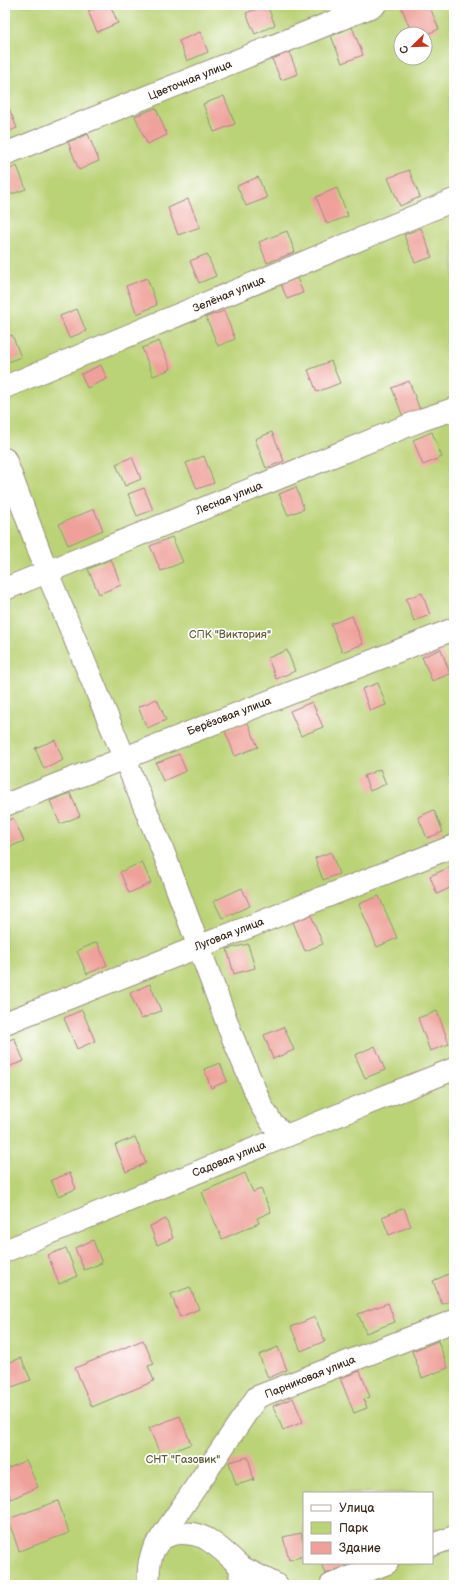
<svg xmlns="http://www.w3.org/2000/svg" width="459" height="1590" viewBox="0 0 459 1590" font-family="'Balsamiq Sans',sans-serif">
<rect width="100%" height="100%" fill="#fff"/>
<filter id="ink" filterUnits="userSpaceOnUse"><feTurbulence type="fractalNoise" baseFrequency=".025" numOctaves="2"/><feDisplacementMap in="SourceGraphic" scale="8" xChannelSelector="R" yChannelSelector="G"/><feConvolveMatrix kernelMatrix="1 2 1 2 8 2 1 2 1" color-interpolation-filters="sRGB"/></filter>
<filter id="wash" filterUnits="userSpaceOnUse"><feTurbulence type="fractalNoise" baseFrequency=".012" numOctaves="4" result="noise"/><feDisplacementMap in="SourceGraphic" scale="16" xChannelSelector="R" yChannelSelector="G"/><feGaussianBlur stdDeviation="0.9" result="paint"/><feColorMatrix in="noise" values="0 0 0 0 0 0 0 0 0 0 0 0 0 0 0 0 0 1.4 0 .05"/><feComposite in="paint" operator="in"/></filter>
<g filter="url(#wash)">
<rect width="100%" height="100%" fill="#f5efdd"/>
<!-- green -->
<path fill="#bbd377" stroke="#7b7e4a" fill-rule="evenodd" d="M5 5H454V1585H5ZM401 34H425V58H401ZM304 1493H432V1563H304Z"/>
<g id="blocks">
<!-- building -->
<g fill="#efa09a">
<path d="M104 5H110L118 23 97 32 88 11Z"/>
<path d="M267 5 275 25 255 34 246 13Z"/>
<path d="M403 5H429L439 29 425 35 412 34 401 6Z"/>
<path d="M352 27 363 55 342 63 331 36Z"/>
<path d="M200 32 208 52 187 61 179 41Z"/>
<path d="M289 52 298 74 281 80 272 59Z"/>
<path d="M224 96 235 124 214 132 203 104Z"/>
<path d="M5 98 17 128 5 133Z"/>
<path d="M156 108 167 135 147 144 135 116Z"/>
<path d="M88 134 99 161 79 170 68 142Z"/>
<path d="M17 166 26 189 9 195 5 184V171Z"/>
<path d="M409 170 420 197 400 206 388 178Z"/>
<path d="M258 177 267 198 246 206 237 186Z"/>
<path d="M337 188 348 216 327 224 316 197Z"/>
<path d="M188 199 200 227 178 235 168 208Z"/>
<path d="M421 228 432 257 415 263 404 235Z"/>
<path d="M287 231 295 252 267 263 259 242Z"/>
<path d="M207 254 216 276 199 283 190 261Z"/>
<path d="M147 278 157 305 137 314 126 286Z"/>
<path d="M297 278 303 293 287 299 281 284Z"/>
<path d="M77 309 86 331 69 338 60 316Z"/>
<path d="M224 311 235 339 218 346 206 317Z"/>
<path d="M12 335 21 357 5 363V338Z"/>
<path d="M159 341 171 369 153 376 142 348Z"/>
<path d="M331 361 340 383 317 392 308 370Z"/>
<path d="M101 365 107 379 87 388 81 374Z"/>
<path d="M409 381 420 410 403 417 392 388Z"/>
<path d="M272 432 284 461 266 468 255 439Z"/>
<path d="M432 432 442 457 423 465 413 440Z"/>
<path d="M204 456 214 483 197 489 186 463Z"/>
<path d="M132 457 141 479 125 486 116 464Z"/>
<path d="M296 487 304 509 288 515 279 494Z"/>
<path d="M144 488 153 510 137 516 128 494Z"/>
<path d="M94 509 103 530 68 545 59 524Z"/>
<path d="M172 537 183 562 161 571 150 546Z"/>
<path d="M111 559 121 585 99 594 88 569Z"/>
<path d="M422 593 430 615 414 621 406 599Z"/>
<path d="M352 616 363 644 342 652 331 624Z"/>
<path d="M441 649 450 674 432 681 422 657Z"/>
<path d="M287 650 295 671 276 679 268 658Z"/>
<path d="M378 683 386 705 370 711 362 689Z"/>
<path d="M157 699 166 720 147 728 138 707Z"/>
<path d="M312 702 323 727 301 736 290 711Z"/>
<path d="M247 721 258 747 235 756 225 731Z"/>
<path d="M55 740 63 760 44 769 35 748Z"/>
<path d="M179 754 186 771 163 781 156 763Z"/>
<path d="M380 769 386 784 370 791 364 776Z"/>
<path d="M70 793 80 816 60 824 50 801Z"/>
<path d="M434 810 443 832 427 838 418 817Z"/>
<path d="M13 818 24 841 5 849V822Z"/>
<path d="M331 852 339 874 323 880 315 858Z"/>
<path d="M142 862 151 883 129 893 120 872Z"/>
<path d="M452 866 454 871V886L437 894 430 876Z"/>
<path d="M242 888 250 906 222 918 214 901Z"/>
<path d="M379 896 397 938 377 947 359 904Z"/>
<path d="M311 915 323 944 305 951 293 922Z"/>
<path d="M97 942 107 965 87 974 77 951Z"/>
<path d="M248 944 255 968 234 974 227 949Z"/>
<path d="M150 984 161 1011 141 1019 130 993Z"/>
<path d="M82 1010 95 1041 77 1049 64 1018Z"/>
<path d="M437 1011 449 1044 430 1051 418 1018Z"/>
<path d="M284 1027 294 1050 273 1059 264 1035Z"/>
<path d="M14 1038 24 1061 5 1068V1042Z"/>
<path d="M375 1046 385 1070 365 1078 355 1055Z"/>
<path d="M220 1063 227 1081 211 1088 204 1069Z"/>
<path d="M135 1137 146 1163 126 1172 115 1145Z"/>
<path d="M70 1173 76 1189 58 1196 51 1180Z"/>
<path d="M245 1173 253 1192 261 1189 271 1212 257 1218 259 1223 222 1239 202 1192Z"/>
<path d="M404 1208 411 1226 389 1235 382 1217Z"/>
<path d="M166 1219 173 1238 157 1245 150 1226Z"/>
<path d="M93 1240 102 1263 84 1270 75 1248Z"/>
<path d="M66 1248 77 1276 59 1284 48 1255Z"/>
<path d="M453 1272 454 1300 442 1304 433 1281Z"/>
<path d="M190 1287 199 1309 180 1317 171 1294Z"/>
<path d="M388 1303 395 1322 366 1333 358 1314Z"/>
<path d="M315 1317 325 1341 301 1351 291 1327Z"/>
<path d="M143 1340 154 1364 148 1366 154 1381 92 1407 75 1368Z"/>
<path d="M438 1341 448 1368 422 1378 412 1351Z"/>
<path d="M278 1347 287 1370 268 1378 259 1355Z"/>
<path d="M21 1358 31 1380 12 1387 5 1370V1364Z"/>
<path d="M360 1371 370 1397 364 1399 367 1408 354 1413 340 1378Z"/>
<path d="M293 1398 303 1422 283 1430 273 1406Z"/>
<path d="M180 1416 191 1444 161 1456 149 1428Z"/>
<path d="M248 1457 254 1480 236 1485 229 1462Z"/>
<path d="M26 1460 38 1487 11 1499 5 1486V1470Z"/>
<path d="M58 1501 69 1533 19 1551 8 1519Z"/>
<path d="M301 1533 304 1544V1556L289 1560 283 1537Z"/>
<path d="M321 1563H355L325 1574Z"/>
</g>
</g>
</g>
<g filter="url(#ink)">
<use href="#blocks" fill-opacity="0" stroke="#988c7e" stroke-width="1"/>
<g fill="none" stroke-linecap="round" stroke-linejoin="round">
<!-- street casing -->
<g stroke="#988c7e" stroke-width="24">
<g id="street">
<path d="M5 154 375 5"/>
<path d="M5 387 454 200"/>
<path d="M5 459 47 572 163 851 232 1036 262 1107 272 1123 286 1136"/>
<path d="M5 589 424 419 454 409"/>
<path d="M5 805 454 629"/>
<path d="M5 1023 454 846"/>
<path d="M5 1251 286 1136 454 1069"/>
<path d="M161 1538 257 1397 454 1321"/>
<path d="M432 1545 454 1537"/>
<path d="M241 1567 277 1585"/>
<path d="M149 1585C147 1562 152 1533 181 1533 190 1533 197 1534 205 1538 218 1545 230 1557 241 1567L240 1585"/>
<path d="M331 1585 387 1563"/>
</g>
</g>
<!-- street -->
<use href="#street" stroke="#fff" stroke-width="22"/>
</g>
</g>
<g text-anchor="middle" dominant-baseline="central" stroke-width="3.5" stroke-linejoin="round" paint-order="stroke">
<!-- street labels -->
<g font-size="11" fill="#3b2a1e" stroke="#fff">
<text transform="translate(190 80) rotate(-22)">Цветочная улица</text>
<text transform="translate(229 294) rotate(-23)">Зелёная улица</text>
<text transform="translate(229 498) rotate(-22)">Лесная улица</text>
<text transform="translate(229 716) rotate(-21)">Берёзовая улица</text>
<text transform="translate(229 934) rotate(-21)">Луговая улица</text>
<text transform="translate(229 1159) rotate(-22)">Садовая улица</text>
<text transform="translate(310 1377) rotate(-22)">Парниковая улица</text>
</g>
<!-- park labels -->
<g font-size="11" fill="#615d39" stroke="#fff">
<text x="230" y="634">СПК "Виктория"</text>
<text x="183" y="1459">СНТ "Газовик"</text>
</g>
</g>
<!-- margin -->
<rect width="459" height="1590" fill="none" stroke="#fff" stroke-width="20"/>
<!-- legend -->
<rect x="303" y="1492" width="130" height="72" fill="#ffffff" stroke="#b1aaa5"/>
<rect x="311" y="1505" width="20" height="6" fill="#ffffff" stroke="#b1aaa5"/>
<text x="339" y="1512" font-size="12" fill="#3b2a1e">Улица</text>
<rect x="311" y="1522" width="20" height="12" fill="#bbd377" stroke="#b1aaa5"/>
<text x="339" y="1532" font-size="12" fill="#3b2a1e">Парк</text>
<rect x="311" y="1542" width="20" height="12" fill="#efa09a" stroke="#b1aaa5"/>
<text x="339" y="1552" font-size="12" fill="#3b2a1e">Здание</text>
<!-- north arrow -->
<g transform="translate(413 46) rotate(247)"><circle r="19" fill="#ffffff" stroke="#b1aaa5"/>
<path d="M0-3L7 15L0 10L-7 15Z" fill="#c8321e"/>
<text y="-6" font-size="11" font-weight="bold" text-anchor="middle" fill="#3b2a1e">С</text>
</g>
</svg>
